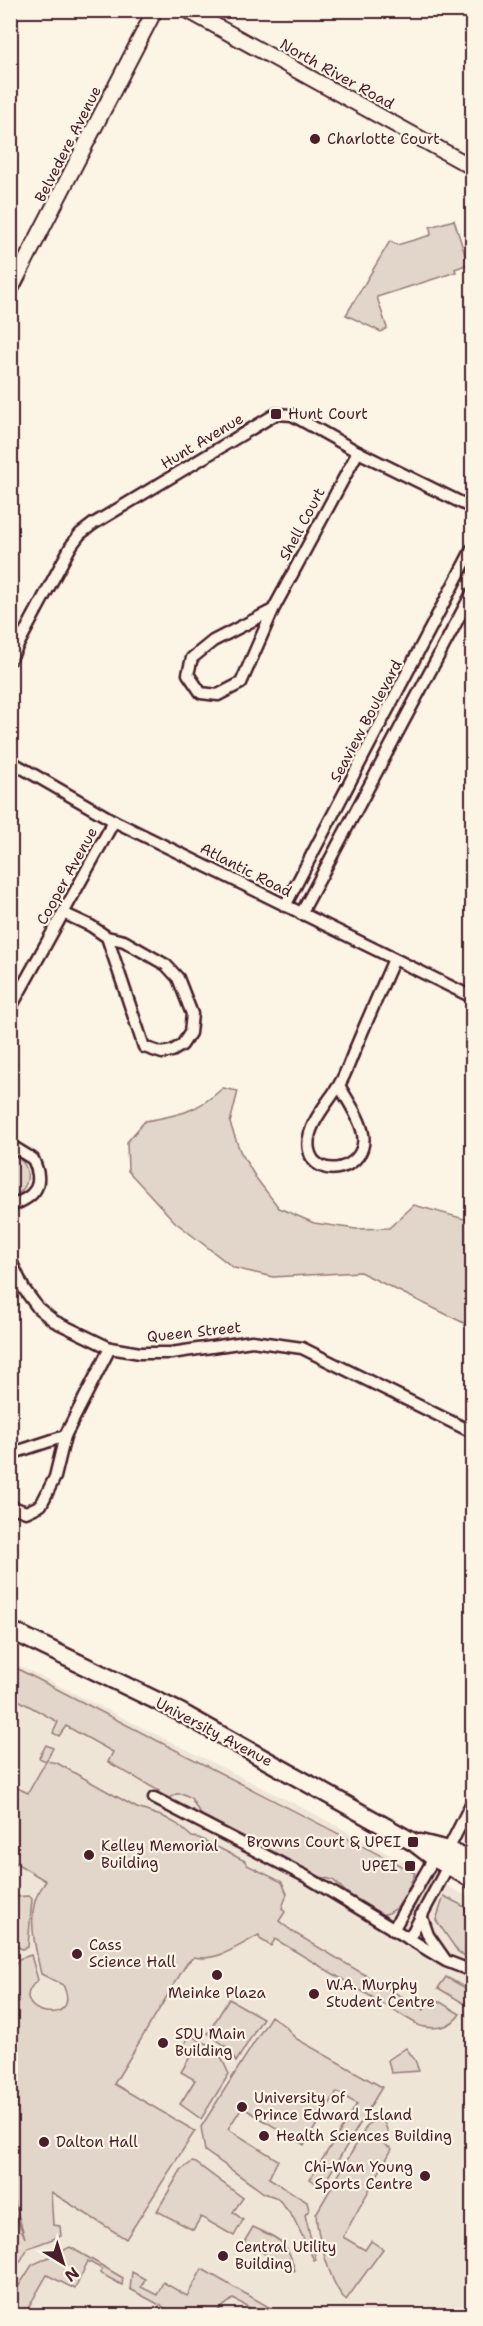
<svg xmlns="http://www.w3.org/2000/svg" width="483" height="2326" viewBox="0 0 483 2326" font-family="'Shantell Sans',sans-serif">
<rect width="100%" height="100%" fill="#fcf5e5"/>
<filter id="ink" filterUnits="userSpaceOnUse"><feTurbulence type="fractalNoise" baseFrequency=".0167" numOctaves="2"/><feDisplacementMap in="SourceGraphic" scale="12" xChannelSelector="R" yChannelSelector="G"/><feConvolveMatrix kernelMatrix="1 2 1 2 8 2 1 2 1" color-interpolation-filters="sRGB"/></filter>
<g filter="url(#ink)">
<!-- built -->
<path fill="#eee5d7" d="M10 1661 311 1812 472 1899V2315H11Z"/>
<!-- green -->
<g fill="#e2d5ca" stroke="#967a7a" stroke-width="1.5">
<path d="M454 220 468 264 455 269 456 272 377 297 387 328 381 332 346 315 390 241 397 245 431 235 430 227Z"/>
<path d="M223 1088 238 1091 230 1123 240 1151 256 1178 279 1208 314 1223 356 1229 389 1228 414 1205 472 1221V1327L360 1272 273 1277 234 1268 175 1222 128 1171 127 1142 145 1121C180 1115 196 1112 223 1088Z"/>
<path d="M10 1154C33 1160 33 1191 11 1197Z"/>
<path d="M10 1665 415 1873 405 1896 397 1908 389 1913 380 1915 358 1903 333 1880 304 1873 205 1822 191 1798 184 1794H176L163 1803 155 1798 159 1791 108 1762 113 1752 66 1726 59 1736 53 1733 58 1722 11 1696Z"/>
<path d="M46 1745 53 1748 46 1761 57 1763 137 1808 164 1817 177 1824 192 1837 199 1838 245 1861 247 1865 282 1882 287 1894 282 1908 285 1912 279 1921 296 1934 424 2010 432 1997 460 2014C451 2028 435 2030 420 2026L275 1939 271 1946 260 1939 259 1935C239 1945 218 1962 194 1957L187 1963 114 2084 195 2131 126 2239 51 2192 53 2225 60 2226 61 2236 28 2248 11 2278V2204L25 2238 11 2190V1972L19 1959 31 1955 38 1980C0 2012 85 2031 63 1985L41 1974C36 1951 28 1921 36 1898 38 1892 43 1886 46 1881L11 1860V1785L28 1793 46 1761 39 1758Z"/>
<path d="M29 1896 32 1899 28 1947 22 1949 11 1943V1897Z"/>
<path d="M444 1896 465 1907 472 1942V1960L458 1952 436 1920Z"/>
<path d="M446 1977 466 1988 469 1996 465 2004 438 1988Z"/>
<path d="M229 1999 263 2018 236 2062 229 2049 208 2033Z"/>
<path d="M271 2016 286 2027 295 2038 382 2087 322 2187 310 2179 357 2104 337 2092 304 2145 242 2107 228 2129 278 2160 269 2178 307 2202 309 2210 305 2215 316 2260H314L294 2219 280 2201 275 2197 264 2193 205 2151 201 2127Z"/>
<path d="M190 2035 217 2049 229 2074 201 2119 180 2104 195 2080 181 2072 190 2057 180 2051Z"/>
<path d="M406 2048 415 2060 419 2071 391 2073 388 2060Z"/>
<path d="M382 2117 388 2132 383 2143 392 2149 343 2237 365 2250 371 2241 383 2249 346 2300C331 2287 317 2235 316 2214L368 2124Z"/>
<path d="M192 2162 196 2163 243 2198 233 2212 243 2220 234 2236 201 2217 193 2230 157 2211 181 2170Z"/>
<path d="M253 2227C281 2240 288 2241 295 2271L244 2242Z"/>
<path d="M70 2247 123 2278 122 2285 100 2273 102 2269 88 2261 75 2289 47 2275 24 2315H16L11 2298 32 2265Z"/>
<path d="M202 2269 283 2315H264L233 2299 212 2315H178L130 2289 132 2272 145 2279 141 2287 157 2295 163 2282 187 2296Z"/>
</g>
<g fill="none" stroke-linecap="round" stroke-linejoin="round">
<!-- street casing -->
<g stroke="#4a1f2b" stroke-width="15">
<g id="street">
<path d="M273 610 213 641 192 658 188 674 201 693 218 695 241 683 273 610 358 452"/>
<path d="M10 660 71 546 80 534 93 524 276 414 292 415 358 452 472 508"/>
<path d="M10 761 114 821 472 997"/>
<path d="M285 906 472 549"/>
<path d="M63 913 91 926 107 937 124 941 166 965 178 978 192 1014 190 1033 182 1045 172 1051 162 1053 144 1047 107 937"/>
<path d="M301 914 472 593"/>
<path d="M10 1009 114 821"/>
<path d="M339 1085C347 1100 360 1117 363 1134 369 1170 315 1182 309 1150 304 1127 329 1102 339 1085 346 1074 350 1060 356 1047 368 1018 381 989 394 959"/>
<path d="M10 1145 33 1159C45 1185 36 1197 10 1206"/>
<path d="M10 1259 24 1289 38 1308 54 1321 110 1348 140 1353H171L252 1341 302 1348 472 1432"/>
<path d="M10 1454 65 1436"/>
<path d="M10 1506 26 1512 41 1505 55 1477 65 1436 110 1348"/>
<path d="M154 1798 307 1877 446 1961 472 1971"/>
<path d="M421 1915 428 1935 444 1958"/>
<path d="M393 1930 434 1858 438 1857"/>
<path d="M409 1939 448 1866V1850L472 1802"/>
</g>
</g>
<!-- secondary casing -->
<g stroke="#4a1f2b" stroke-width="18">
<g id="secondary">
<path d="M187 10 472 167"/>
<path d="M10 291 155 10"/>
</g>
</g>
<!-- primary casing -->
<g stroke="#4a1f2b" stroke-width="21">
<g id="primary">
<path d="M10 1630 180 1712 413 1842 434 1858 472 1879"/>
<path d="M420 1843 448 1850 472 1862"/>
</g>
</g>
<!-- street -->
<use href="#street" stroke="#fcf5e5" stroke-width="10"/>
<!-- secondary -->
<use href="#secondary" stroke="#fcf5e5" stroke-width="14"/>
<!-- primary -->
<use href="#primary" stroke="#fcf5e5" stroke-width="16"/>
</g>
</g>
<!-- markers -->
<g fill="#4a1f2b" stroke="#fcf5e5" stroke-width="2">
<circle cx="315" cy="139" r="6"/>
<rect x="270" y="408" width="12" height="12" rx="3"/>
<rect x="407" y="1836" width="12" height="12" rx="3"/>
<circle cx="89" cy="1855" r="6"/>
<rect x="404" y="1860" width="12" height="12" rx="3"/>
<circle cx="77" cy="1954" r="6"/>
<circle cx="217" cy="1975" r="6"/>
<circle cx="314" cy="1994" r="6"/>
<circle cx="163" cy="2043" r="6"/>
<circle cx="242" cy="2107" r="6"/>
<circle cx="264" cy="2136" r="6"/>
<circle cx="44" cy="2142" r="6"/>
<circle cx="425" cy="2176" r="6"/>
<circle cx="223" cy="2256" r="6"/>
</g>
<g text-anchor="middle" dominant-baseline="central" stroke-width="4.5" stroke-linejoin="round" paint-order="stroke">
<!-- street labels -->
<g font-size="15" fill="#4a1f2b" stroke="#fcf5e5">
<text transform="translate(337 74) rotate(29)">North River Road</text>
<text transform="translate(68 144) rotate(-63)">Belvedere Avenue</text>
<text transform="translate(202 441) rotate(-31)">Hunt Avenue</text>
<text transform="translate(302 524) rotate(-62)">Shell Court</text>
<text transform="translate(366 721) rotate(-62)">Seaview Boulevard</text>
<text transform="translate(246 870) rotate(27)">Atlantic Road</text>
<text transform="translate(67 876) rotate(-61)">Cooper Avenue</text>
<text transform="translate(194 1332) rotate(-6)">Queen Street</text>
<text transform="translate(214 1732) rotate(28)">University Avenue</text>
</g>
<!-- poi labels -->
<g font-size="15" fill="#4a1f2b" stroke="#fcf5e5" text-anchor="start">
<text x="327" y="139">Charlotte Court</text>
<text x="288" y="414">Hunt Court</text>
<text x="401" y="1842" text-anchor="end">Browns Court &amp; UPEI</text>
<text x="101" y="1846">Kelley Memorial<tspan x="101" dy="17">Building</tspan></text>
<text x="398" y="1866" text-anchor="end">UPEI</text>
<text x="89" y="1945">Cass<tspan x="89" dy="17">Science Hall</tspan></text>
<text x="326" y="1985">W.A. Murphy<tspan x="326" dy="17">Student Centre</tspan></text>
<text x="217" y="1993" text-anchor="middle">Meinke Plaza</text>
<text x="175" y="2034">SDU Main<tspan x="175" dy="17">Building</tspan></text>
<text x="254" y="2098">University of<tspan x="254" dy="17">Prince Edward Island</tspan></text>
<text x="276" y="2136">Health Sciences Building</text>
<text x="56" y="2142">Dalton Hall</text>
<text x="413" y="2167" text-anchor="end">Chi-Wan Young<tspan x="413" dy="17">Sports Centre</tspan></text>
<text x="235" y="2247">Central Utility<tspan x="235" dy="17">Building</tspan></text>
</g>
</g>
<!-- margin -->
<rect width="483" height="2326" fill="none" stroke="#fcf5e5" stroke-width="36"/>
<rect x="18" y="18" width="447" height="2290" fill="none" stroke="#4a1f2b" stroke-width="2" filter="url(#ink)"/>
<!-- north arrow -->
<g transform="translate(63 2263) rotate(142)" stroke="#fcf5e5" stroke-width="4.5" paint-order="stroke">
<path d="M0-4.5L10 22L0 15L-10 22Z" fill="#4a1f2b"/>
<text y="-9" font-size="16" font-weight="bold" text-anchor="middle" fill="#4a1f2b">N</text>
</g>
</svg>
